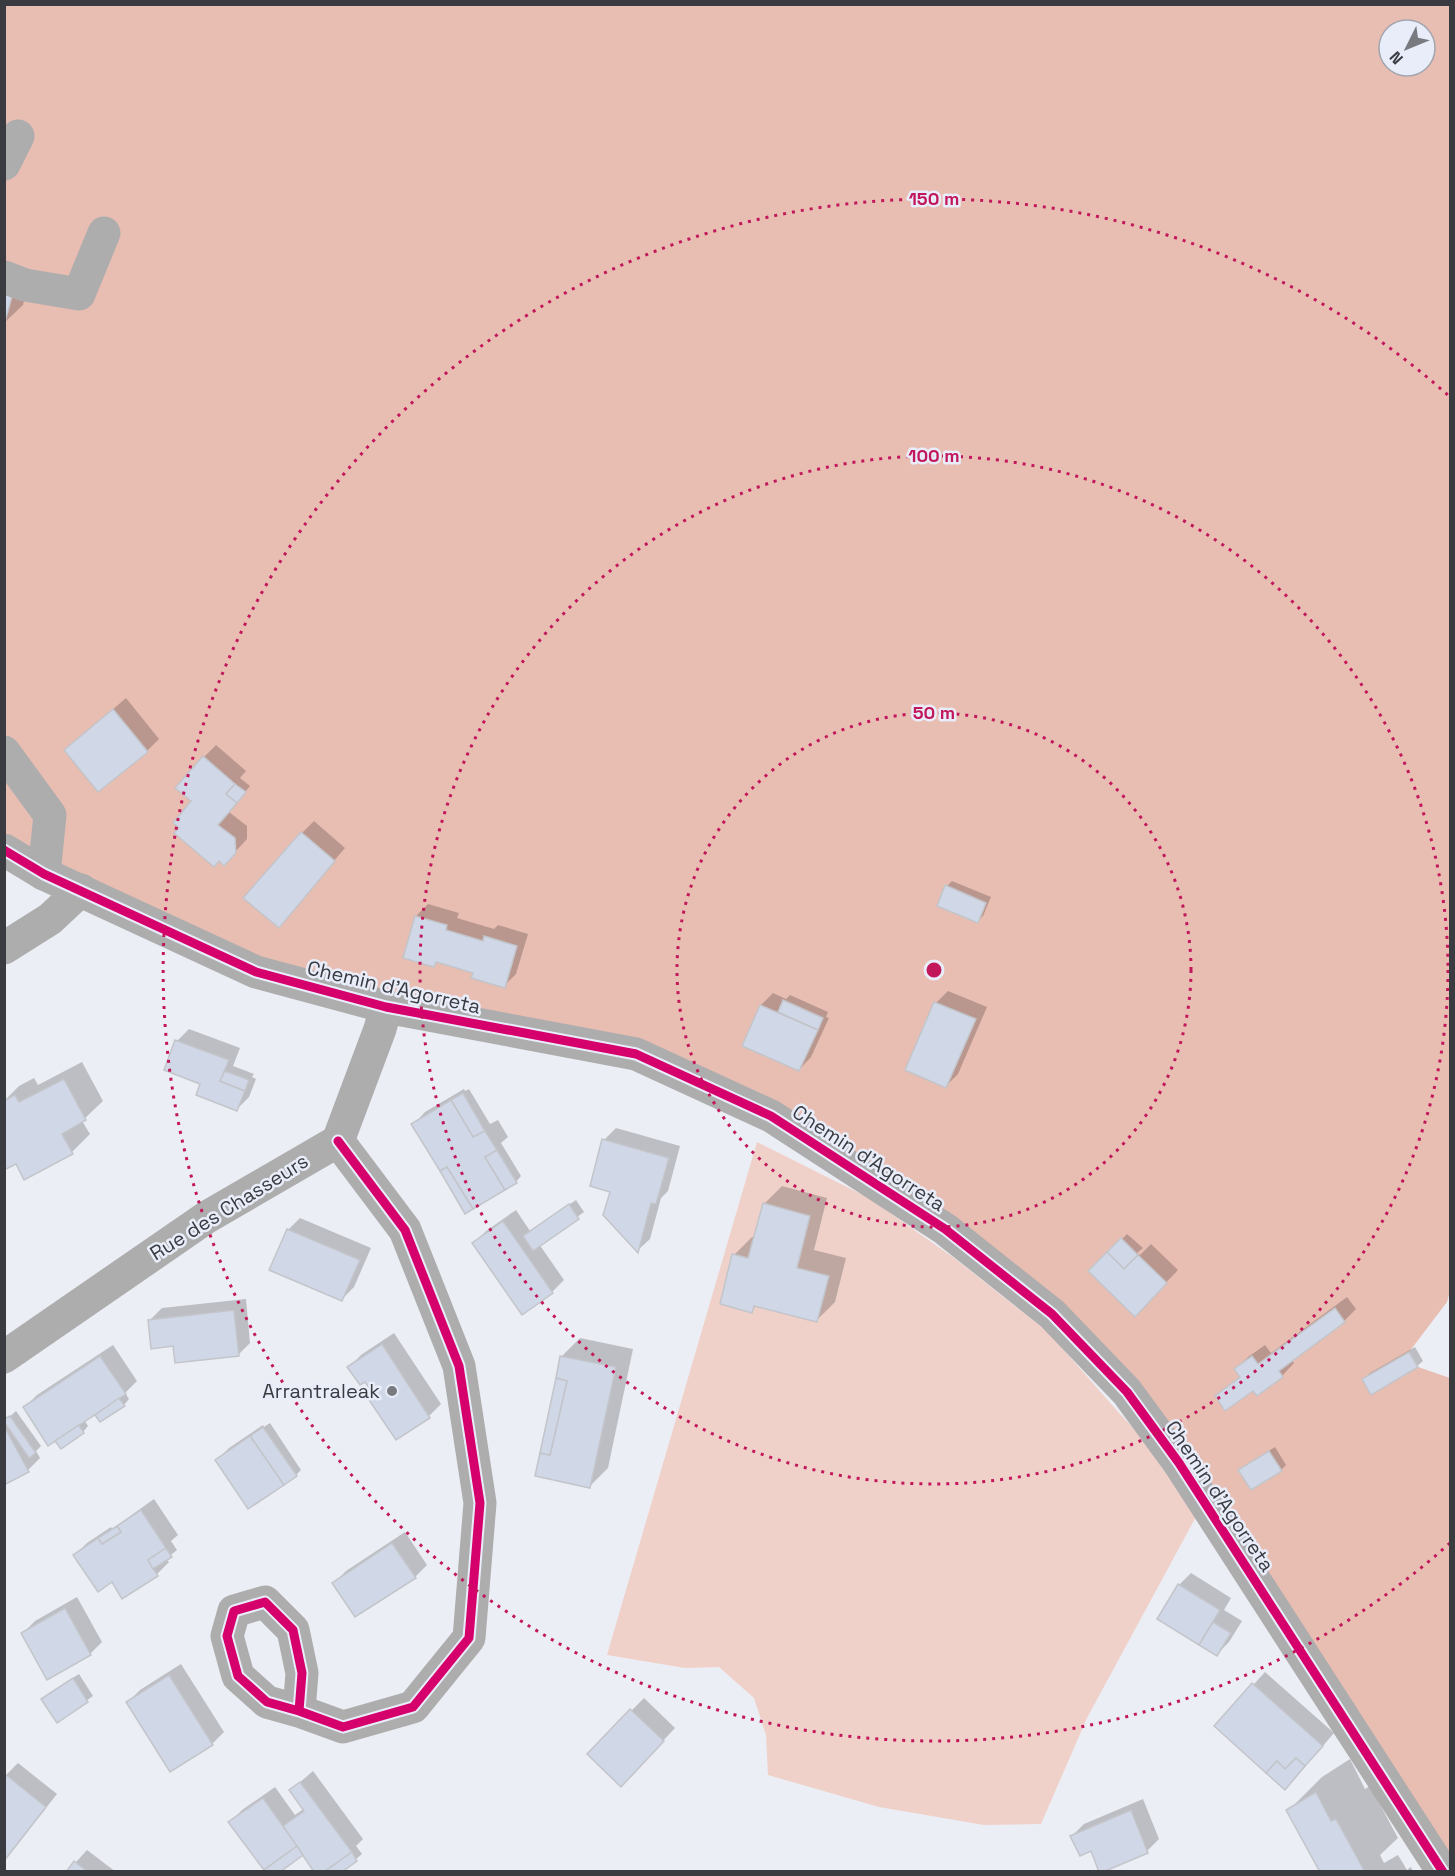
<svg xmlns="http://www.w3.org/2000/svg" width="1455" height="1876" viewBox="0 0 1455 1876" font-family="'Space Grotesk',sans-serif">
<rect width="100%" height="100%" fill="#eceef5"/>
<!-- green -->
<path fill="#efd1ca" d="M757 1142 869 1198 954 1258 1048 1332 1120 1414 1204 1502 1087 1718 1041 1824 984 1825 879 1807 768 1775 766 1735 754 1698 719 1667 685 1668 607 1655Z"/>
<!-- forest -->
<path fill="#e8bdb2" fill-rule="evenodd" d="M5 5H1450V1291L1447 1302 1409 1352 1418 1367 1450 1378V1871L1179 1463 945 1229 636 1054 256 972 5 852ZM1389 30H1425V66H1389Z"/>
<!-- shadow -->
<g fill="#0003">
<path d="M4 268 30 275 23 305 4 323Z"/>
<path d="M126 698 159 739 147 751 99 790 66 750Z"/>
<path d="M216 745 246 771 240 778 250 786 229 812 247 826V839L224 864 193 801 204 757Z"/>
<path d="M314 821 345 848 279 925 302 833Z"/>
<path d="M952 881 991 897 983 916 977 922 947 886Z"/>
<path d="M428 904 459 913 457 918 494 929 498 925 528 934 516 974 504 986 475 972 438 961 434 965 405 957 416 916Z"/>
<path d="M948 991 987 1007 958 1074 946 1086 907 1069 936 1003Z"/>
<path d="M773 993 786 999 790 995 828 1012 826 1017 829 1018 811 1057 799 1070 744 1045 761 1005Z"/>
<path d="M189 1029 240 1048 233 1066 254 1074 252 1077 256 1079 249 1097 237 1109 202 1083 177 1041Z"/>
<path d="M82 1062 103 1101 82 1121 90 1134 72 1152 16 1162 4 1169V1101L19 1086 34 1078 38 1085Z"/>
<path d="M464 1089 465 1091 469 1089 490 1124 498 1120 508 1137 501 1143 521 1176 516 1182 413 1125 425 1112Z"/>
<path d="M616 1128 680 1146 668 1191 661 1198 650 1239 638 1250 612 1191 604 1140Z"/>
<path d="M782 1186 827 1198 814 1250 846 1258 835 1302 816 1321 757 1305 751 1311 734 1255 752 1237 755 1238 764 1204Z"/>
<path d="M576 1200 584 1212 539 1244 564 1280 552 1292 474 1243 486 1231 516 1210 530 1231Z"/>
<path d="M300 1218 371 1248 354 1287 341 1300 288 1230Z"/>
<path d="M1127 1234 1143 1248 1137 1253 1140 1255 1151 1244 1178 1270 1135 1315 1090 1271Z"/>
<path d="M1347 1297 1356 1309 1344 1321 1292 1360 1294 1363 1282 1376 1253 1389 1217 1397 1241 1376 1236 1369 1248 1357 1265 1345 1271 1353Z"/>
<path d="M246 1299 250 1343 238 1355 174 1344 150 1320 162 1308Z"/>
<path d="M394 1333 441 1404 429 1416 397 1438 376 1396 366 1380 349 1367 361 1355Z"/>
<path d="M580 1338 633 1349 608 1468 590 1486 562 1356Z"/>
<path d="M113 1345 137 1381 125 1393 129 1399 124 1405 97 1415 102 1410 84 1420 88 1426 83 1432 25 1407 37 1395Z"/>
<path d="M1415 1347 1423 1361 1417 1366 1364 1379 1370 1373Z"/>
<path d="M16 1411 41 1446 36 1451 40 1458 28 1470 4 1483V1422Z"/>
<path d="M270 1423 301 1470 296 1475 217 1460 229 1448 263 1425 264 1427Z"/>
<path d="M1275 1447 1286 1465 1281 1470H1240L1246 1465Z"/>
<path d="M154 1499 178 1535 171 1541 177 1550 166 1559 169 1562 157 1574 112 1580 75 1555 87 1543 111 1527 112 1529Z"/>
<path d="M405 1532 427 1565 415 1577 334 1583 346 1571Z"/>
<path d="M1191 1573 1231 1598 1224 1610 1242 1621 1229 1642 1217 1654 1159 1618 1179 1585Z"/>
<path d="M77 1597 102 1642 90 1654 23 1633 35 1621Z"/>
<path d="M181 1664 224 1732 212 1744 128 1702 140 1690Z"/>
<path d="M1265 1672 1334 1733 1297 1776 1216 1726Z"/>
<path d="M79 1674 93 1696 57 1721 43 1699 49 1693Z"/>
<path d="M644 1698 675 1728 633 1773 589 1754Z"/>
<path d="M1350 1759 1365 1789 1370 1786 1398 1838 1380 1855 1384 1863 1398 1855 1407 1870 1411 1867 1413 1872H1321L1288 1811 1322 1777Z"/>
<path d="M18 1763 57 1794 4 1861V1777Z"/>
<path d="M313 1771 363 1839 356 1846 362 1854 340 1872 303 1853 230 1822 242 1810 275 1787 295 1815 305 1808 291 1790Z"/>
<path d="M1143 1799 1159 1839 1147 1851 1092 1849 1072 1836 1084 1824Z"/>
<path d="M87 1850 116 1872H67Z"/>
</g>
<!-- building -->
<g fill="#d0d7e7" stroke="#c3c5ca" stroke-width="1.5">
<path d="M4 291 13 293 4 325Z"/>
<path d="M113 709 148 752 98 792 64 750Z"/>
<path d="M203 756 235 784 226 794 237 803 218 825 235 838 236 853 224 866 219 861 214 867 174 833 179 828 173 823 191 801 175 788Z"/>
<path d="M235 784 246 792 237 803 226 794Z"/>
<path d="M301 832 335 861 279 928 243 898Z"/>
<path d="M945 885 986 903 978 923 937 906Z"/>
<path d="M415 916 447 925 446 930 483 941 484 936 517 946 505 988 471 978 473 973 436 962 434 967 403 958Z"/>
<path d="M783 1000 823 1018 818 1030 778 1012Z"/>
<path d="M934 1002 976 1019 946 1088 905 1070Z"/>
<path d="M760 1005 818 1030 799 1071 742 1046Z"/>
<path d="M175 1040 229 1060 220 1081 245 1091 237 1111 196 1095 200 1084 164 1070Z"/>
<path d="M225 1071 249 1080 245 1091 220 1081Z"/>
<path d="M64 1079 86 1120 62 1134 73 1154 24 1180 16 1164 4 1170V1101L15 1095 19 1102Z"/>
<path d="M463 1093 485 1131 473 1137 451 1100Z"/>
<path d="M451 1100 473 1137 485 1131 497 1150 485 1157 505 1190 473 1209 447 1167 440 1171 411 1124Z"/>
<path d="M602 1139 669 1158 656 1204 651 1203 638 1253 603 1215 610 1192 590 1186Z"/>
<path d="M497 1150 517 1183 505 1190 485 1157Z"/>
<path d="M447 1167 473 1209 465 1214 440 1171Z"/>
<path d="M763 1203 810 1216 797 1268 829 1276 817 1322 754 1306 752 1313 720 1304 732 1254 748 1258Z"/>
<path d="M569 1204 579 1219 533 1251 523 1236Z"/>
<path d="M503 1221 553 1293 522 1315 472 1243Z"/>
<path d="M287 1229 360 1260 342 1301 269 1270Z"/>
<path d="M1121 1238 1138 1255 1124 1269 1107 1252Z"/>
<path d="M1107 1252 1124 1269 1138 1255 1167 1283 1135 1317 1088 1271Z"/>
<path d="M1335 1308 1345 1322 1279 1371 1283 1377 1257 1396 1253 1391 1225 1411 1215 1396 1240 1377 1234 1369 1252 1356 1258 1364Z"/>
<path d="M234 1310 239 1356 175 1363 173 1346 151 1349 148 1320Z"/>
<path d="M382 1344 430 1418 396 1440 369 1400 375 1396 365 1382 360 1385 347 1367Z"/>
<path d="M1409 1352 1418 1367 1371 1395 1362 1379Z"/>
<path d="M100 1356 126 1394 48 1446 23 1407Z"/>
<path d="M560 1356 616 1367 590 1488 535 1476 540 1453 550 1455 567 1381 556 1378Z"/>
<path d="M556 1378 567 1381 550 1455 540 1453Z"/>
<path d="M119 1398 125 1406 100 1422 95 1415Z"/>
<path d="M10 1416 36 1453 29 1458 4 1422V1419Z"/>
<path d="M79 1425 84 1433 61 1449 55 1441Z"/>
<path d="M4 1426 29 1472 4 1485Z"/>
<path d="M263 1427 297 1476 284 1485 250 1436Z"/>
<path d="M250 1436 284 1485 248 1509 215 1460Z"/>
<path d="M1269 1451 1282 1471 1251 1490 1238 1470Z"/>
<path d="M141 1510 166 1548 148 1560 158 1576 122 1599 112 1582 98 1592 73 1555 98 1538 102 1544 121 1532 117 1526Z"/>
<path d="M117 1526 121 1532 102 1544 98 1538Z"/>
<path d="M392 1543 416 1578 355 1617 332 1583Z"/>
<path d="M166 1548 172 1557 153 1569 148 1560Z"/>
<path d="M1178 1584 1220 1610 1199 1645 1157 1619Z"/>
<path d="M65 1608 91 1655 47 1680 21 1633Z"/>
<path d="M1213 1622 1231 1633 1217 1656 1199 1645Z"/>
<path d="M169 1675 213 1745 170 1772 126 1702Z"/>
<path d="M73 1678 88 1702 57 1723 41 1699Z"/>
<path d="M1252 1683 1323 1746 1305 1766 1296 1758 1285 1769 1277 1761 1266 1773 1214 1726Z"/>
<path d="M630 1709 664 1741 621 1787 587 1754Z"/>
<path d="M1296 1758 1305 1766 1285 1790 1266 1773 1277 1761 1285 1769Z"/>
<path d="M5 1774 46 1807 4 1861V1775Z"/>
<path d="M300 1782 352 1852 324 1872H314L283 1826 304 1811 289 1790Z"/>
<path d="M1316 1792 1331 1821 1336 1819 1365 1872H1320L1286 1810Z"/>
<path d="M263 1798 297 1846 264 1870 228 1822Z"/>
<path d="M1131 1810 1148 1853 1103 1872H1099L1091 1851 1080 1856 1070 1836Z"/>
<path d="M297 1846 303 1855 280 1872H266L264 1870Z"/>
<path d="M352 1852 357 1861 342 1872H324Z"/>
<path d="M74 1861 88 1872H66Z"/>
</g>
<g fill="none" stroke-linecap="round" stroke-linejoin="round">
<!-- minor -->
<g stroke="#adadae" stroke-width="33">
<path d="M4 164 18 136"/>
<path d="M4 277 25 285 79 294 104 233"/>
<path d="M4 752 50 815 44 874"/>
<path d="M4 850 44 874 256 972 386 1007 636 1054 771 1116 945 1229 1052 1314 1127 1392 1179 1463 1443 1872"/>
<path d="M4 948 50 919 81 890"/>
<path d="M4 1357 207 1217 338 1141 380 1029 386 1007"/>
<path d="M299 1711 267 1702 238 1676 227 1636 234 1611 265 1602 293 1630 302 1673 299 1711 343 1727 413 1707 469 1638 480 1503 459 1366 405 1230 338 1141"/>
</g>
<!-- cycleway casing -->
<g stroke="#e8edf9" stroke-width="13">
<g id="cycleway">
<path d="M4 850 44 874 256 972 386 1007 636 1054 771 1116 945 1229 1052 1314 1127 1392 1179 1463 1443 1872"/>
<path d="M299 1711 267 1702 238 1676 227 1636 234 1611 265 1602 293 1630 302 1673 299 1711 343 1727 413 1707 469 1638 480 1503 459 1366 405 1230 338 1141"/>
</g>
</g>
<!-- cycleway -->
<use href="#cycleway" stroke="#d6006c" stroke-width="9"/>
</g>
<!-- distance rings -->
<g fill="none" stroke="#c2185b" stroke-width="3" stroke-dasharray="3 6">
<circle cx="934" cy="970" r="257"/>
<circle cx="934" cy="970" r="514"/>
<path d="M1450 1543A771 771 0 1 1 1450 397"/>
</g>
<!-- markers -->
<circle fill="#787a7f" stroke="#e8edf9" stroke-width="2" cx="392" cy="1391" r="6"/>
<g text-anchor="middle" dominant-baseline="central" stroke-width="5" stroke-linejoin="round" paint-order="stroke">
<!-- street labels -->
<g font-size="20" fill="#393b40" stroke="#e8edf9">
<text transform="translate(394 987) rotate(13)">Chemin d'Agorreta</text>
<text transform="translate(869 1158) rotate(33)">Chemin d'Agorreta</text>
<text transform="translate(229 1207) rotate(-32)">Rue des Chasseurs</text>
<text transform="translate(1220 1496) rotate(56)">Chemin d'Agorreta</text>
</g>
<!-- poi labels -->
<g font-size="20" fill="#393b40" stroke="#e8edf9" text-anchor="end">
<text x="380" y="1391">Arrantraleak</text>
</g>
</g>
<circle cx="934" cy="970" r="9" fill="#c2185b" stroke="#e8edf9" stroke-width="3"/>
<g font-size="18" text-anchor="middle" font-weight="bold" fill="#c2185b" stroke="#e8edf9" stroke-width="5" stroke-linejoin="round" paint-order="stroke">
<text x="934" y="205">150 m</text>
<text x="934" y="462">100 m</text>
<text x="934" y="719">50 m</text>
</g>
<!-- border -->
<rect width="1455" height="1876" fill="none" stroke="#393b40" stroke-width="12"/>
<!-- north arrow -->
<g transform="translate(1407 48) rotate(227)"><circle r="28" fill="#e8edf9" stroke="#a2a6af" stroke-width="1.5"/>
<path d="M0-4.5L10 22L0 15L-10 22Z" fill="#787a7f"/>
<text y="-9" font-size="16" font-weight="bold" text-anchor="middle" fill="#393b40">N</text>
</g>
</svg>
